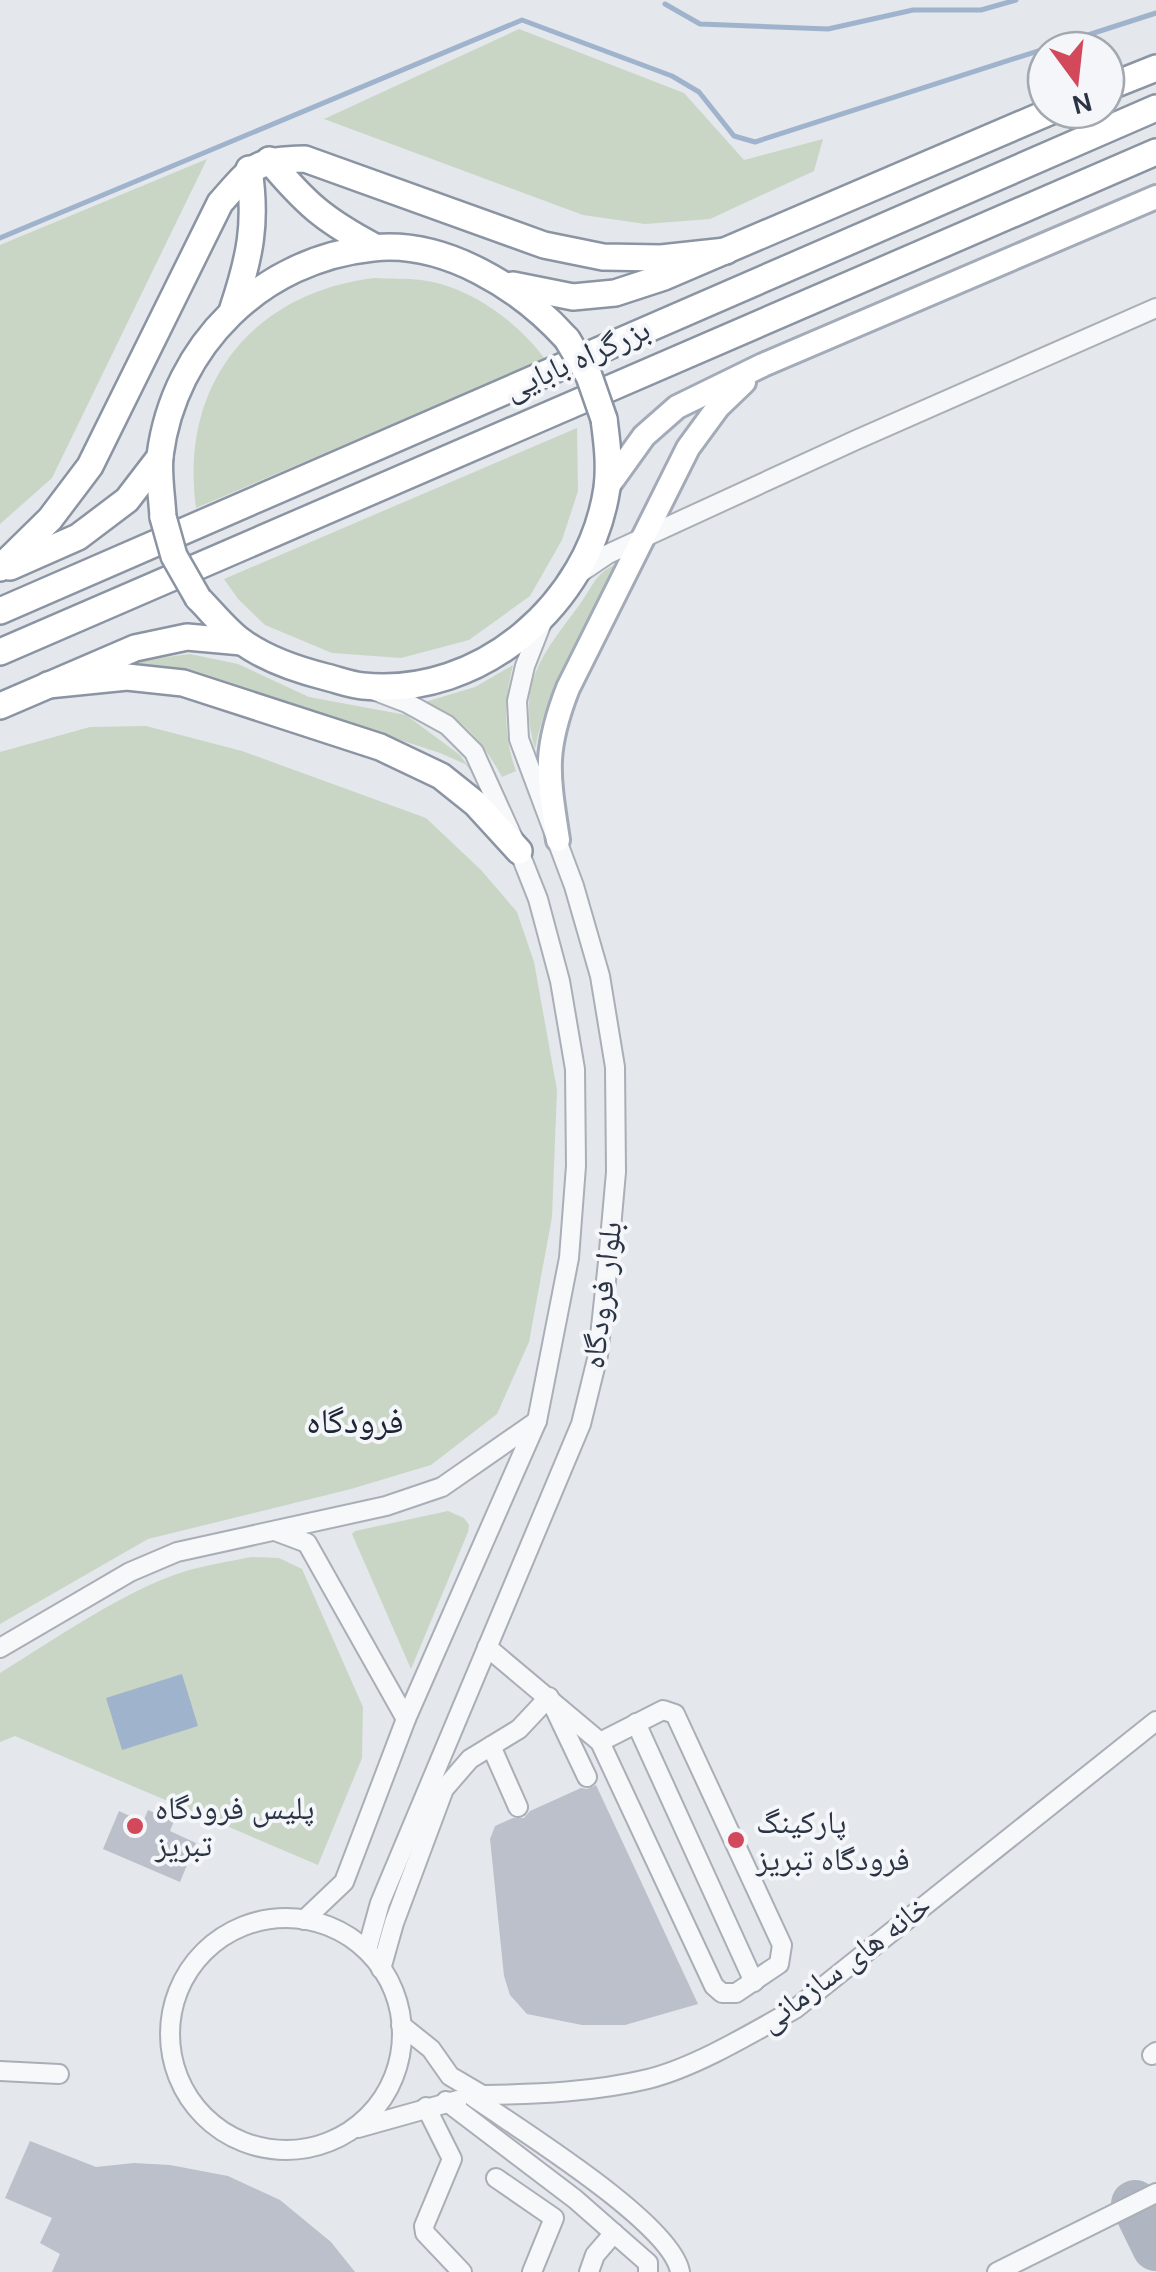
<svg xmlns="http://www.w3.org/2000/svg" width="1156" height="2272" viewBox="0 0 1156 2272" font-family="Karla,'Noto Naskh Arabic',sans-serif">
<rect width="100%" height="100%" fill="#e4e7ec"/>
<!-- green -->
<g fill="#c9d6c5">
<path d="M519 29 684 93 744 160 823 139 814 171 710 219 645 224 583 215 324 119Z"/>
<path d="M207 159 52 478 0 524V245Z"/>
<path d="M374 278C390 279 406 278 421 280 469 286 517 321 545 359L196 508C179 385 252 293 374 278Z"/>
<path d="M577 428 578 491 562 540 530 596 469 640 401 658 332 653 265 625 238 599 224 579Z"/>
<path d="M623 560C590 620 548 682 535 749 517 681 542 656 580 604 598 579 592 576 623 560Z"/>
<path d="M190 654 238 664 309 697 406 715 460 755 477 778 465 764 440 753 214 679 134 665 143 660Z"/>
<path d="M513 665C504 700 503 736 516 771L502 777C483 742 462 717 425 702L475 687Z"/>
<path d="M146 726 242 751 426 818 481 870 517 912 534 962 557 1090 552 1217 529 1342 497 1414 431 1465 351 1489 148 1539 0 1624V752L90 727Z"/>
<path d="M448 1511 464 1518 469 1525 468 1532 411 1669 352 1534 355 1531Z"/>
<path d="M251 1557 279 1558 302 1569 363 1707 362 1758 318 1865 15 1736 0 1742V1673C52 1641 125 1590 183 1572 205 1565 228 1562 251 1557Z"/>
</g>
<!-- water -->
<path fill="#9fb4cc" d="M182 1674 198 1726 122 1750 106 1698Z"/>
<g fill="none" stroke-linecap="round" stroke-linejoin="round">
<!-- stream -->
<g stroke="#9fb4cc" stroke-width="5">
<path d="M665 4 700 24 828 29 913 10H981L1016 0"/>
<path d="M0 238 522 20 672 76 699 92 734 136 755 142 1156 13"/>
</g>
<!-- taxiway -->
<path stroke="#b0b6c1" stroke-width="48" d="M1135 2204 1156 2247"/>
</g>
<!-- building -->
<g fill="#bbc0ca">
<path d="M596 1785 698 2004 625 2025H582L527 2014 510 1995 504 1976 490 1839 495 1826 513 1818H524L530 1811 581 1788 587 1789Z"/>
<path d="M148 1810 174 1821 170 1831 196 1843 180 1882 103 1849 119 1811 143 1822Z"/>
<path d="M30 2141 96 2167 134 2163 170 2165 228 2176 280 2200 331 2242 355 2272H52L60 2254 40 2243 52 2218 5 2198Z"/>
</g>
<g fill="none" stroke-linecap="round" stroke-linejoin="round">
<!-- minor casing -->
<g stroke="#a9aeb7" stroke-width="22">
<g id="minor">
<path d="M577 575 608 554 856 440 1156 308"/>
<path d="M275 1531 307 1543 406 1719"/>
<path d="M487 1647 600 1742 714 1986 722 1993H736L779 1964 782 1945 675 1714 663 1710 600 1742"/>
<path d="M0 1648 130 1572 177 1552 386 1506 442 1487 537 1421"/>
<path d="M636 1723 754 1982"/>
<path d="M491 1746 518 1807"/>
<circle cx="286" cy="2034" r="116"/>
<path d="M304 1920 344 1882 406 1719 537 1421 569 1258 576 1166 575 1069 560 981 538 899 519 851 474 752 447 725 407 703 373 690"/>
<path d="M367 1950 380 1903 581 1424 598 1355 608 1262 616 1172 615 1067 600 976 574 886 519 739 517 701 525 666 543 620"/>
<path d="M381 1969 394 1923 444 1789 470 1759 519 1729 549 1697 587 1777"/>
<path d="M401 2025 431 2049 450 2076 484 2096"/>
<path d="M1152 2055 1156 2052"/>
<path d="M0 2071 59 2074"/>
<path d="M485 2095C539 2094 594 2092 648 2079 696 2067 752 2033 795 2009L1156 1721"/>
<path d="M473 2097C517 2128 672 2223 680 2272"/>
<path d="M446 2101 575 2199 648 2263V2272"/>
<path d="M426 2107 452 2159 424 2226 425 2233 462 2272"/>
<path d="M358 2128 458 2100"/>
<path d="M496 2178 554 2218 532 2272"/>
<path d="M589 2272 595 2255 614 2233"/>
<path d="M997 2272 1156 2193"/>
</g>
</g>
<!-- major casing -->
<g stroke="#a3abb8" stroke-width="28">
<g id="major">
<path d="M606 489 644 436 677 407 763 365 1156 197"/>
<path d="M558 840C548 774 543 752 568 688L688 448 718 407 744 382"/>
</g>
</g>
<!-- highway casing -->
<g stroke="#8b94a3" stroke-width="30">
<g id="highway">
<path d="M1106 88 1156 68"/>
<path d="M269 160C306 204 324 220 375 247"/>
<path d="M513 285 573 297 615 293 664 277 1054 110"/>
<path d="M233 308C250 257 257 223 249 169"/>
<path d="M163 517C162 497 158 475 160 456 174 345 262 259 373 248 445 240 521 288 567 339"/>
<path d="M10 567 78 537 127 500 160 457"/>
<path d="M0 568 50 519 90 466 220 203C253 166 254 160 305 159L544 245 603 257 661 258 726 251"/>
<path d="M198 598C212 612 225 629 241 641 264 658 298 670 326 677 338 680 351 685 363 686 481 698 590 603 607 488 610 464 607 442 604 419"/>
<path d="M0 611 1156 108"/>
<path d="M0 652 1156 152"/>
<path d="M48 685 127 677 183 683 380 747 441 776 476 804 519 851"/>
<path d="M0 706 135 648 187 637 242 642"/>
</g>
</g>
<!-- minor -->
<use href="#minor" stroke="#f7f8fa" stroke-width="18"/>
<!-- major -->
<use href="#major" stroke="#fff" stroke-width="22"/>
<!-- highway -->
<use href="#highway" stroke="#fff" stroke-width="25"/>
<!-- highway-bridge casing -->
<g stroke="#8b94a3" stroke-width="30" stroke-linecap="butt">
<g id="highway-bridge">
<path d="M567 339 589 376 604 419"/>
<path d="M163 517 174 556 198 598"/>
</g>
</g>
<!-- highway-bridge -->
<use href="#highway-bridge" stroke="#fff" stroke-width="25"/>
</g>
<!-- markers -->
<g fill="#d1495b" stroke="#f4f6f9" stroke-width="4">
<circle cx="135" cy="1826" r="10"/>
<circle cx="736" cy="1840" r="10"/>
</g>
<g text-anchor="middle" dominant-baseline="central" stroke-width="8" stroke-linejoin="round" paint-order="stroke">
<!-- street labels -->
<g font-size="32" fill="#2b3445" stroke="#f4f6f9">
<text transform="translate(577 359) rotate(-24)">بزرگراه بابایی</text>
<text transform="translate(602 1295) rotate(-83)">بلوار فرودگاه</text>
<text transform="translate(845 1963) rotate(-37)">خانه های سازمانی</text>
</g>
<!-- poi labels -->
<g font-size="32" fill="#2b3445" stroke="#f4f6f9" text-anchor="start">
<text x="155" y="1808">پلیس فرودگاه<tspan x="155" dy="37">تبریز</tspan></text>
<text x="756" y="1822">پارکینگ<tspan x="756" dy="37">فرودگاه تبریز</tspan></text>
</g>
<!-- neighbourhood labels -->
<g font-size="35" fill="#1d2536" stroke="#f4f6f9">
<text x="355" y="1421">فرودگاه</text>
</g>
</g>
<!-- north arrow -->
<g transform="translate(1076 80) rotate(165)"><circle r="48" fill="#f4f6f9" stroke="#a4a8b1" stroke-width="2.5"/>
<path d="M0-8L18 38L0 25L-18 38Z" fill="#d1495b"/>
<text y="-15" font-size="28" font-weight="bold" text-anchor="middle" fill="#2b3445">N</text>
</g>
</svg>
